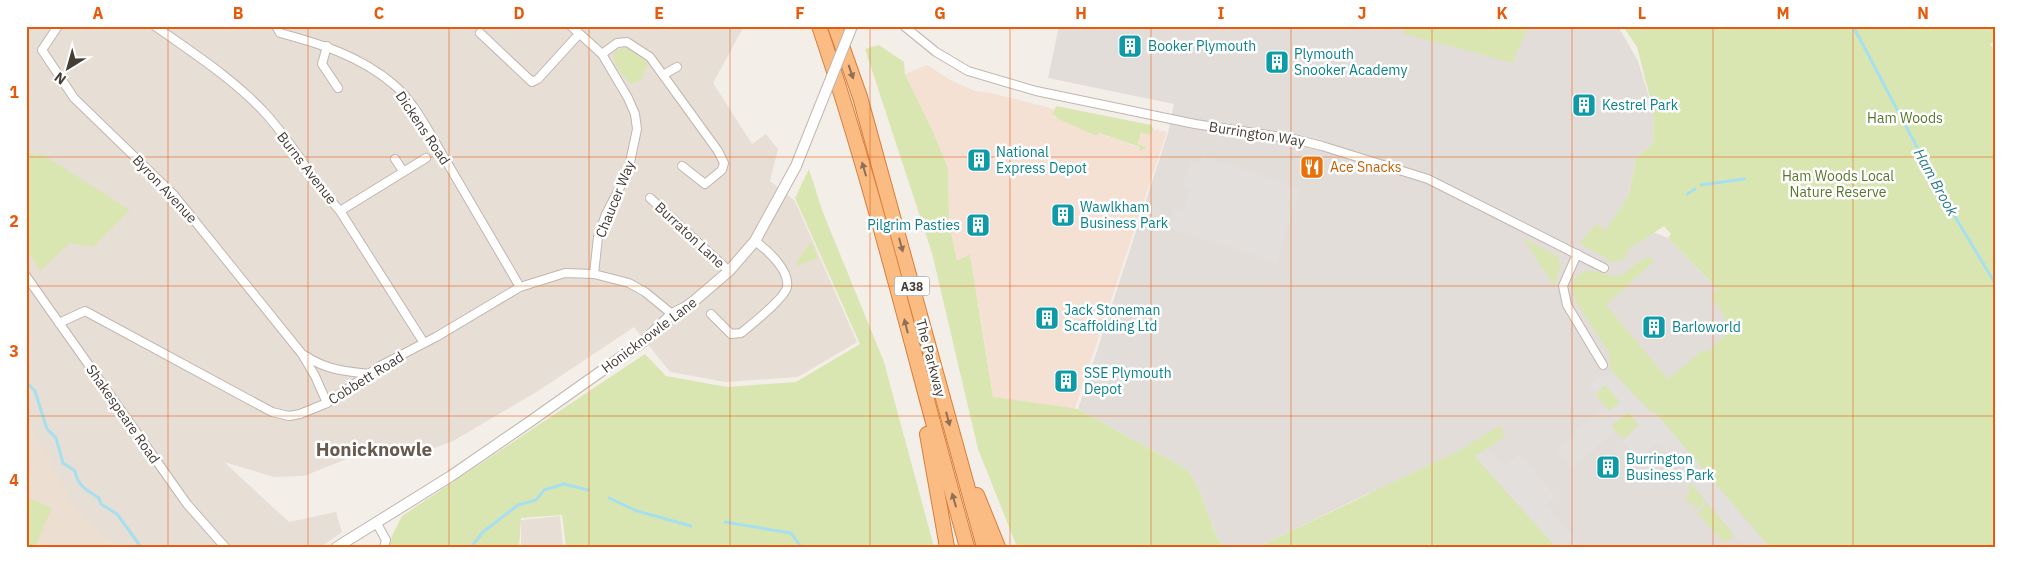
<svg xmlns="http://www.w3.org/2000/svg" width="2021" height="573" viewBox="0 0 2021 573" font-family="'IBM Plex Sans',sans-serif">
<rect width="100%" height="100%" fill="#f3eee8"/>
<!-- residential -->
<g fill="#e7ded6">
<path d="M26 26H744L713 83 752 144 766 134 778 149 770 181 795 201 857 342 798 377 726 382 670 372 634 327 538 391 453 441 418 454 354 456 304 476 274 477 224 462 289 522 336 512 342 532 321 547H26Z"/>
<path d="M560 516 563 547H521V520Z"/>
</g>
<!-- commercial -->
<path fill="#f5e0d4" d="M927 65 952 81 975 91 991 93 1054 109V117L1098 136V133L1141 148 1140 150 1147 147 1138 144 1141 133 1151 135 1153 129 1167 132 1070 423 993 397 985 344 970 254 957 262 949 223 948 168 934 134 905 74Z"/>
<!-- industrial -->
<path fill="#e3ddd9" d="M1059 26H1618L1638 61 1654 113 1653 143 1636 158 1629 195 1613 220 1629 249 1653 232 1668 238 1713 284 1729 310 1782 547H1544L1369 493 1258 547H1223L1215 533 1199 489 1188 470 1078 409 1168 133 1174 104 1048 78Z"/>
<!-- education -->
<path fill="#ecdfd2" d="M26 413 70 500 106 539 119 547H26Z"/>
<!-- green -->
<g fill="#dae6b2">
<path d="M1402 26H1528L1513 63 1404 34Z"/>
<path d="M1623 26H1995V41L1990 44 1995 51V547H1762L1765 542 1654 412 1652 413 1614 374 1610 365 1609 353 1575 300C1570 287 1573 271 1590 271 1601 271 1609 278 1621 275 1632 271 1639 256 1651 258L1654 261 1606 305 1668 379 1703 350 1707 352 1730 331 1721 310 1711 296 1717 291 1713 284 1668 238 1671 234 1664 226 1629 249 1624 259 1613 262 1608 261V259L1579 243 1596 224 1606 230 1629 195 1636 158 1653 143 1654 113 1637 47Z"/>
<path d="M879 45 904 62 905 74 934 134 948 168 949 223 957 261 970 254 993 397 1078 409 1188 470 1199 489 1215 533 1223 547H1017L978 449 932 253 865 49Z"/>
<path d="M623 48 631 50 648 63 641 80 632 84C624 75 610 64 615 51Z"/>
<path d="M1056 106 1151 125 1153 129 1151 135 1141 133 1138 144 1147 147 1139 151 1140 147 1099 133 1097 136 1058 119 1053 114Z"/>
<path d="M26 151 38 156 40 153 130 210 93 247 70 243 40 271 26 248Z"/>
<path d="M809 169 822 210 884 362 934 547H566L562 515 521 518 519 547H389L392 536 402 516 645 354 666 376 727 387 796 382 860 344 795 198Z"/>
<path d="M1523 238 1557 256 1561 266 1554 286Z"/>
<path d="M811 241 818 258 798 266 796 263Z"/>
<path d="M1605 385 1620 402 1609 411 1595 394Z"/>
<path d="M1628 412 1639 424 1625 438 1624 437 1622 438 1611 426Z"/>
<path d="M1501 425 1504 437 1475 457 1556 547H1258L1462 449Z"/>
<path d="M1691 483 1706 501 1696 510 1693 507 1696 505 1695 503 1691 505 1685 497 1691 491 1688 486Z"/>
<path d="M26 497 52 508 35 547H26Z"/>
<path d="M1708 503 1734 535 1724 543 1697 513Z"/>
</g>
<!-- parking -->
<g fill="#e2dfdd">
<path d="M1203 156 1300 188 1276 263 1167 227 1174 208 1183 210 1190 188 1183 185 1191 161 1200 163Z"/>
<path d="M1614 374 1652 413 1654 411 1765 542 1773 547H1744L1658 443 1638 459 1622 441 1639 425 1628 412 1611 426 1614 432 1572 468 1557 450 1575 435 1573 431 1601 408 1610 411 1620 402 1605 385 1595 394 1588 386 1599 378Z"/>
<path d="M1488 449 1504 466 1520 454 1555 496 1546 505 1582 547H1556L1475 456Z"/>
</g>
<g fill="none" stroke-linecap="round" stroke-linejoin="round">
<!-- stream -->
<g stroke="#a6e0ee" stroke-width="3">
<path d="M1853 26 1946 202 1995 283"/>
<path d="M1701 185 1744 179"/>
<path d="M1687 194 1695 189"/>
<path d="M26 382 35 391 47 429 56 438 63 463 75 471C78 487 87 490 99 498L101 504 117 514 141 547"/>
<path d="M609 498 637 511 691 526"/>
<path d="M725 522 791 533 801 547"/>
<path d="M471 547 483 532 518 505 536 500 544 490 564 484 588 490"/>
</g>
<!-- minor casing -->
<g stroke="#c2b6ae" stroke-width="10">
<g id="minor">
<path d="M58 26 42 50 74 98 173 194 302 354 315 376 327 403"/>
<path d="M155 26C193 53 234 79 266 114 293 144 313 181 340 211L424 343"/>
<path d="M276 26 280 33C321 44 360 56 393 84 414 101 431 136 445 159 470 202 495 244 520 287"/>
<path d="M571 26 602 54 628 98 635 114 637 129 628 172 606 214 598 237 594 274"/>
<path d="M904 26 936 52 968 71 1036 91 1195 124 1294 139 1322 146 1428 179 1604 268"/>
<path d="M480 33 532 82 538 79 579 34"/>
<path d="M327 46 322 64 338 88"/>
<path d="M602 54 617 43 627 42 650 57 718 151 724 163 722 170 705 184 682 166"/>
<path d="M663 75 677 67"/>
<path d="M395 159 403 171"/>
<path d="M650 198 729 271"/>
<path d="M340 211 426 158"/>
<path d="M1577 254 1563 286 1567 305 1603 365"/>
<path d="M26 276 187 504 225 547"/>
<path d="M711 314 731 334 741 333C751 325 785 298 787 287 790 270 767 250 755 241"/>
<path d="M59 323 85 311 272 412 289 416 300 414 327 403 380 366 436 337 520 287 565 273 594 274 629 283 645 292 672 314"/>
<path d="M304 355C326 370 344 371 369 374"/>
<path d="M376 522 386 540 384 547"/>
</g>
</g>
<!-- tertiary casing -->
<g stroke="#c2b6ae" stroke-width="12">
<path id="tertiary" d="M337 547 451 476 528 423 644 341 672 314 686 307 694 301 729 271 755 241 796 166"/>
</g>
<!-- trunk casing -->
<g stroke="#d97f3d" stroke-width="16">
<g id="trunk">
<path d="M819 26C877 197 918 373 967 547"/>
<path d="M835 26 860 97 984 547"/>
<path d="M927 434 947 547"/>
<path d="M977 495 998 547"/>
</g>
</g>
<!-- minor -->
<use href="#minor" stroke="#fff" stroke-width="8"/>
<!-- tertiary -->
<use href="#tertiary" stroke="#fff" stroke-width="10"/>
<!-- trunk -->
<use href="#trunk" stroke="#fabc83" stroke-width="14"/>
<!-- tertiary-bridge casing -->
<g stroke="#c2b6ae" stroke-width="12" stroke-linecap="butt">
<path id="tertiary-bridge" d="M796 166 852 26"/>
</g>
<!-- tertiary-bridge -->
<use href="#tertiary-bridge" stroke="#fff" stroke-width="10"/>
</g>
<!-- one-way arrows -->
<defs><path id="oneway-solid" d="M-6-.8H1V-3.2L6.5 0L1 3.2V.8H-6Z" transform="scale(1.25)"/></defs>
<g fill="#8f7055">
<use href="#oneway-solid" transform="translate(851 72) rotate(71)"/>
<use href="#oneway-solid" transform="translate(864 169) rotate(-106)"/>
<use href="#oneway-solid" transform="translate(901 245) rotate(75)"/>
<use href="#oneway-solid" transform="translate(906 326) rotate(-104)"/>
<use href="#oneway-solid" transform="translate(948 419) rotate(75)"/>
<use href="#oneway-solid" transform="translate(954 500) rotate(-106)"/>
</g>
<!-- grid -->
<path fill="none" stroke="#e8590c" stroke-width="1" stroke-opacity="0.55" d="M168 26V547M308 26V547M449 26V547M589 26V547M730 26V547M870 26V547M1010 26V547M1151 26V547M1291 26V547M1432 26V547M1572 26V547M1713 26V547M1853 26V547M26 157H1995M26 286H1995M26 416H1995"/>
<!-- icons -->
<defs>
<g id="building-square" transform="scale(1.25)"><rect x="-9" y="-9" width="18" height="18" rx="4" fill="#0f9aa8" stroke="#fff"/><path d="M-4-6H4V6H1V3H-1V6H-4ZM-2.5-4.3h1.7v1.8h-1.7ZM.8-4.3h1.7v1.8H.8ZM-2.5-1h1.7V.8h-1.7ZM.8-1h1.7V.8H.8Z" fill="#fff"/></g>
<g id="restaurant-square" transform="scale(1.25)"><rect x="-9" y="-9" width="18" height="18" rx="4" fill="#e8710a" stroke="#fff"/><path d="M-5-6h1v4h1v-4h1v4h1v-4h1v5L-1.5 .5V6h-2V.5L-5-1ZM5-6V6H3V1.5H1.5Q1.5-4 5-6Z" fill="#fff"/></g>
</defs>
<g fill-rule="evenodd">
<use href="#building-square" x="1130" y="46"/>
<use href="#building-square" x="1277" y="62"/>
<use href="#building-square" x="1584" y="105"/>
<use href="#building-square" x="979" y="160"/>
<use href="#restaurant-square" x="1312" y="167"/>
<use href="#building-square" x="1063" y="215"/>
<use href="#building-square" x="978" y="225"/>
<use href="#building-square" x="1047" y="318"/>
<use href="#building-square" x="1654" y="327"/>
<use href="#building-square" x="1066" y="381"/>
<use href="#building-square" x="1608" y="467"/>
</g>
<g text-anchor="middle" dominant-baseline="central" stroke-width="5" stroke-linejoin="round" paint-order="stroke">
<!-- shield labels -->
<rect fill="#fff" stroke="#7e7773" stroke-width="1" x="894.5" y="276.5" width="35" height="19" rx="4"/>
<g font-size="12" font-weight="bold" fill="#473d37">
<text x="912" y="286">A38</text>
</g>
<!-- culture labels -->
<g font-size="14" fill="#0d838f" stroke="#fff" text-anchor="start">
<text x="1148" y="46">Booker Plymouth</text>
<text x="1294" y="54">Plymouth<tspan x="1294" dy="16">Snooker Academy</tspan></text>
<text x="1602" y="105">Kestrel Park</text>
<text x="996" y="152">National<tspan x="996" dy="16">Express Depot</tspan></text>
<text x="1080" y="207">Wawlkham<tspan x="1080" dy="16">Business Park</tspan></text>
<text x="960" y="225" text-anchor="end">Pilgrim Pasties</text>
<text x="1064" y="310">Jack Stoneman<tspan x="1064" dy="16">Scaffolding Ltd</tspan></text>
<text x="1672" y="327">Barloworld</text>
<text x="1084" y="373">SSE Plymouth<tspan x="1084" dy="16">Depot</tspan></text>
<text x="1626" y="459">Burrington<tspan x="1626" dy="16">Business Park</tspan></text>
</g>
<!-- park labels -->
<g font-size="14" fill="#58772b" stroke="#fff">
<text x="1905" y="118">Ham Woods</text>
<text x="1838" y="176">Ham Woods Local<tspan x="1838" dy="16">Nature Reserve</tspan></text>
</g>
<!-- street labels -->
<g font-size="14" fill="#473d37" stroke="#fff">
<text transform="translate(423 128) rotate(56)">Dickens Road</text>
<text transform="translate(1257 134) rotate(9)">Burrington Way</text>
<text transform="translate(307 168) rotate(52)">Burns Avenue</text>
<text transform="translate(165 189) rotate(47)">Byron Avenue</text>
<text transform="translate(615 199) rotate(-68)">Chaucer Way</text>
<text transform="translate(690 235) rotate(43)">Burraton Lane</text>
<text transform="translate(649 335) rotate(-37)">Honicknowle Lane</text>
<text transform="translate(931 358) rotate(75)">The Parkway</text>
<text transform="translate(366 378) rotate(-32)">Cobbett Road</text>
<text transform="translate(123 414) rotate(55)">Shakespeare Road</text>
</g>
<!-- food labels -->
<g font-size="14" fill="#c56008" stroke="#fff" text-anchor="start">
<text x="1330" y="167">Ace Snacks</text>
</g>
<!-- water labels -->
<g font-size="15" font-style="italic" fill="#2c7b90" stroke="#fff">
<text transform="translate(1936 182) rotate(61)">Ham Brook</text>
</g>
<!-- district labels -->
<g font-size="19" font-weight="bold" fill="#69594e" stroke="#fff">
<text x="374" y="449">Honicknowle</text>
</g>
</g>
<!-- border -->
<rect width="2021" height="573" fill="none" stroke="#ffffff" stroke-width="55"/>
<!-- north arrow -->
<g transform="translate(68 68) rotate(217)" stroke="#ffffff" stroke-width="4" paint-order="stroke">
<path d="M0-4L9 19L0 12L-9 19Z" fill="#473d37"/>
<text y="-8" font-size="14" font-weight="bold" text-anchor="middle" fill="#473d37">N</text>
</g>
<rect x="28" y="28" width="1966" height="518" fill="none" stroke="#e8590c" stroke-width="2"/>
<g font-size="16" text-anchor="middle" font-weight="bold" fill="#e8590c">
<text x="98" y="19">A</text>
<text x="238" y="19">B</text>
<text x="379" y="19">C</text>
<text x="519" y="19">D</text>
<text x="659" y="19">E</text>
<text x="800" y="19">F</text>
<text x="940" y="19">G</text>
<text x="1081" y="19">H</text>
<text x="1221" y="19">I</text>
<text x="1362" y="19">J</text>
<text x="1502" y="19">K</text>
<text x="1642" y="19">L</text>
<text x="1783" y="19">M</text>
<text x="1923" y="19">N</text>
<text x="14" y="98">1</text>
<text x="14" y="227">2</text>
<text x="14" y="357">3</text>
<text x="14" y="486">4</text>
</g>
</svg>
